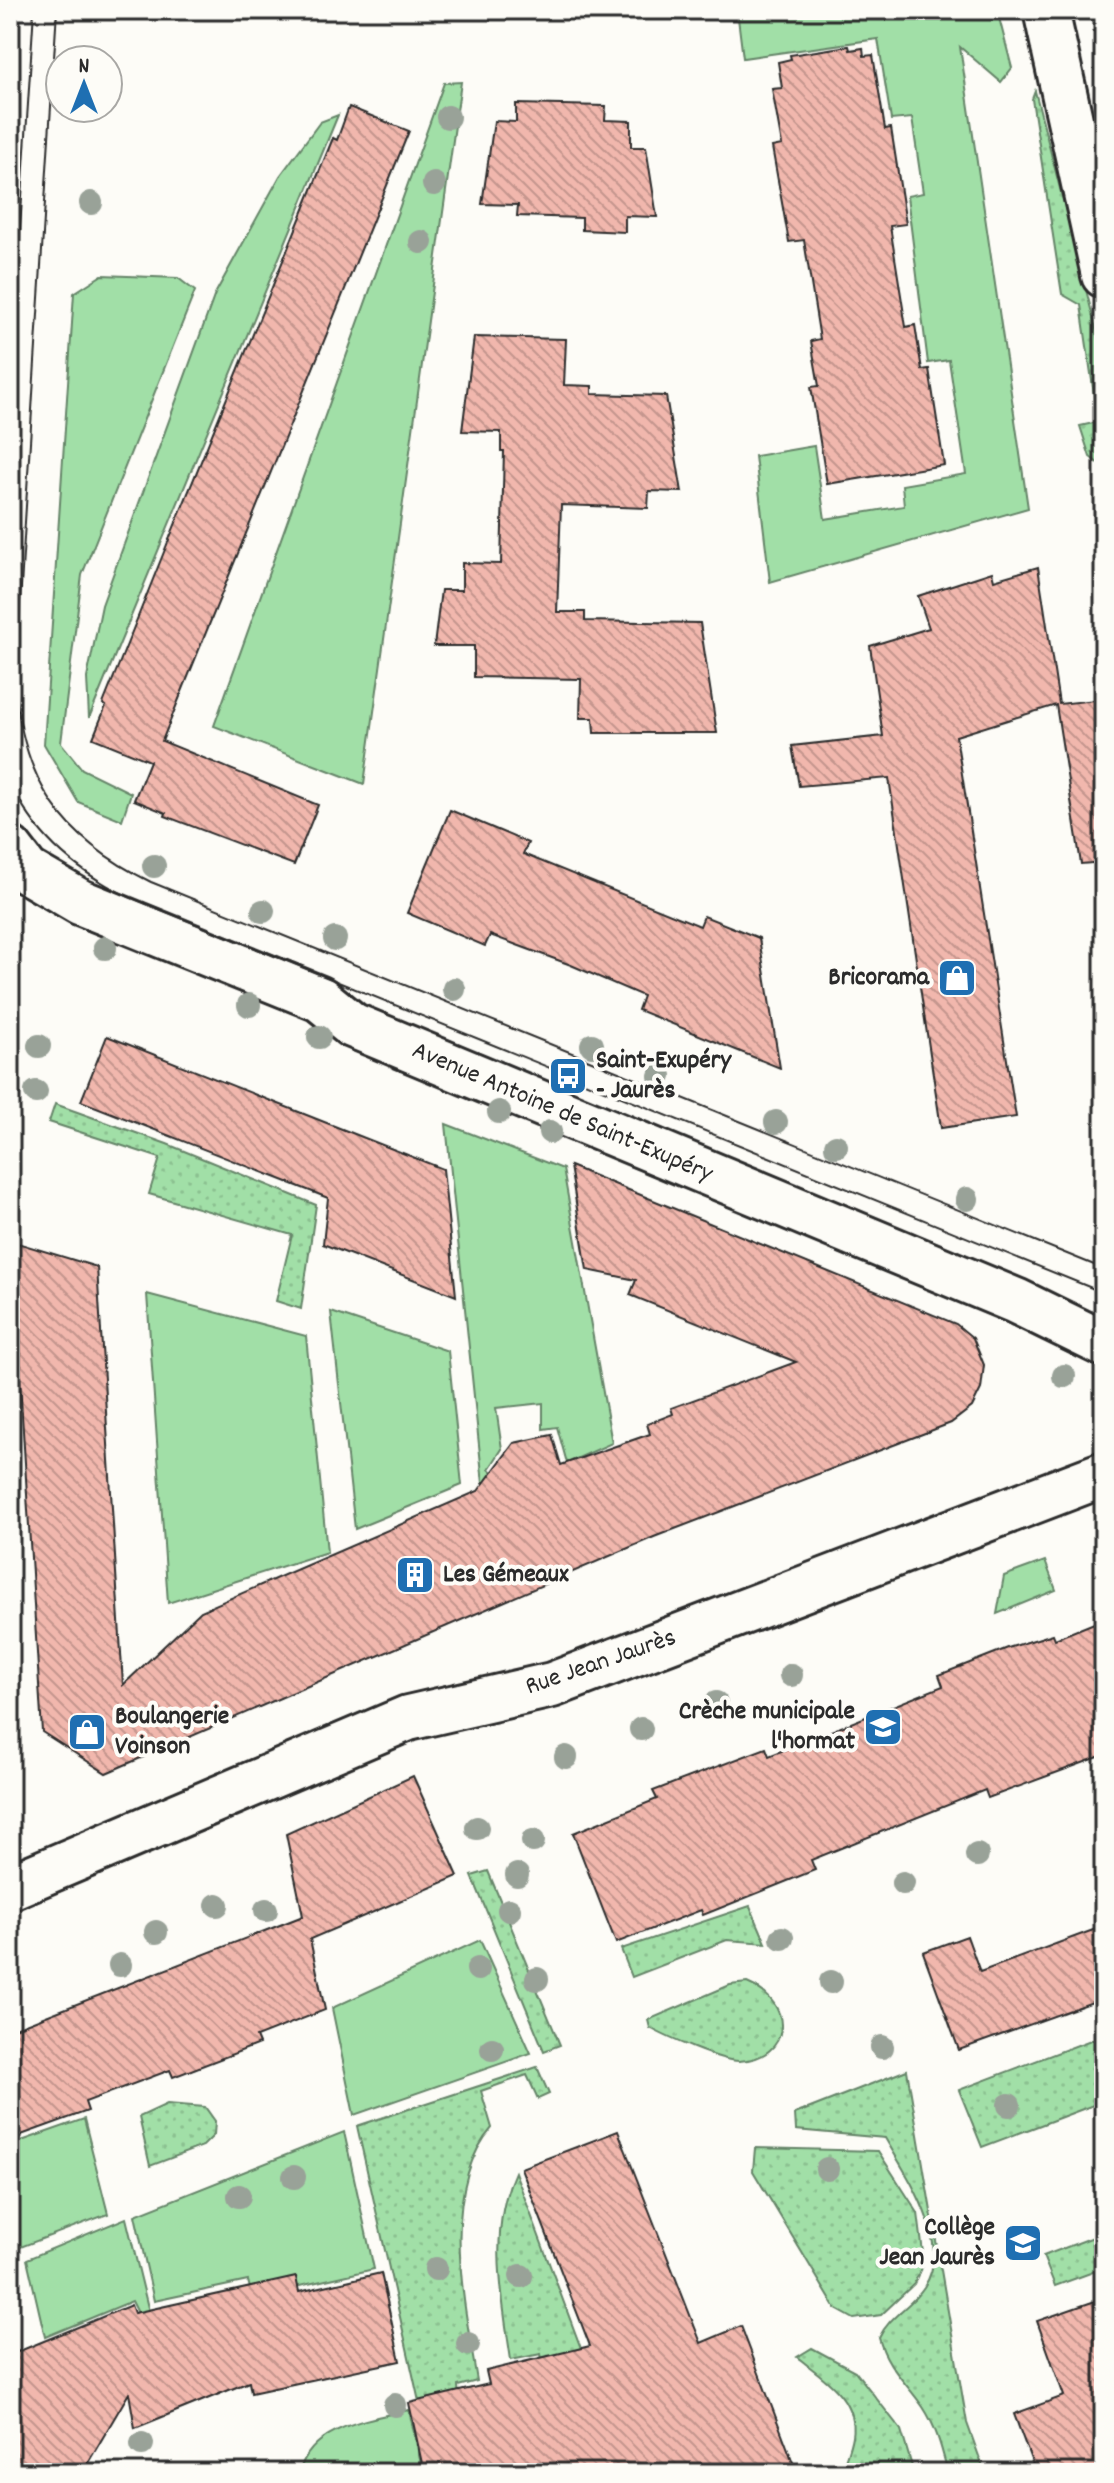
<svg xmlns="http://www.w3.org/2000/svg" width="1114" height="2483" viewBox="0 0 1114 2483" font-family="Dekko,sans-serif">
<defs>
<pattern id="grass-dots" width="8" height="8" patternUnits="userSpaceOnUse" patternTransform="scale(2)"><rect width="8" height="8" fill="#a1dfa7"/><path d="M2 2h.1M6 6h.1" fill="none" stroke="#8bc090" stroke-width="1.8" stroke-linecap="round"/></pattern>
<pattern id="building-back-hatch" width="6" height="6" patternUnits="userSpaceOnUse" patternTransform="scale(2)"><rect width="6" height="6" fill="#f1b7ad"/><path d="M-1 5l2 2M0 0l6 6M5-1l2 2" fill="none" stroke="#c3958d"/></pattern>
</defs>
<rect width="100%" height="100%" fill="#fdfcf7"/>
<filter id="ink" filterUnits="userSpaceOnUse"><feTurbulence type="fractalNoise" baseFrequency=".0125" numOctaves="2"/><feDisplacementMap in="SourceGraphic" scale="16" xChannelSelector="R" yChannelSelector="G"/><feConvolveMatrix kernelMatrix="1 2 1 2 8 2 1 2 1" color-interpolation-filters="sRGB"/></filter>
<g filter="url(#ink)">
<!-- grass -->
<g fill="url(#grass-dots)" stroke="#668569" stroke-width="2">
<path d="M1035 91 1104 360V468L1090 457 1080 426 1098 422 1081 305 1062 294 1032 99Z"/>
<path d="M55 1104 167 1144 316 1205 301 1309 276 1301 292 1235 149 1194 160 1158 49 1122Z"/>
<path d="M488 1871 560 2045 544 2051 472 1876Z"/>
<path d="M750 1906 766 1943 727 1940 632 1977 621 1949Z"/>
<path d="M747 1983C796 2003 791 2059 739 2061 720 2061 668 2038 650 2028L648 2020 730 1985Z"/>
<path d="M1104 2035V2101L982 2147 959 2090Z"/>
<path d="M537 2067 549 2094 538 2099 527 2075 481 2091 492 2128C438 2189 465 2308 477 2381L458 2386 459 2398 420 2406 357 2126Z"/>
<path d="M907 2070 967 2423 985 2473H948C942 2450 937 2428 923 2407 907 2383 887 2368 879 2338 889 2316 911 2307 924 2287 954 2243 907 2176 885 2138L796 2130 795 2114Z"/>
<path d="M167 2104 205 2107 215 2121 214 2135 203 2146 150 2166 139 2117Z"/>
<path d="M755 2148 878 2151 918 2213 924 2261 914 2284 881 2315 854 2319 836 2309 753 2171Z"/>
<path d="M515 2172 601 2402 544 2369 541 2354 511 2360C502 2298 488 2230 515 2172Z"/>
<path d="M1104 2233V2268L1055 2286 1043 2256Z"/>
<path d="M812 2348 855 2371 901 2430 914 2473H841C844 2461 850 2449 852 2436 858 2398 823 2378 797 2357Z"/>
</g>
<!-- green -->
<g fill="#a1dfa7" stroke="#668569" stroke-width="2">
<path d="M737 10H997L1012 68 1001 82 960 47 1028 508 770 582 755 456 814 446 825 519 904 506 902 485 966 474 949 360 928 363 907 196 923 193 912 118 891 120 878 39 743 58Z"/>
<path d="M461 82 364 784 214 726 444 83Z"/>
<path d="M338 115 89 718 87 678 102 605 215 294 280 176 320 122Z"/>
<path d="M102 275 178 278 195 291 82 575 61 743 82 769 131 793 122 820 78 802 44 744 74 293Z"/>
<path d="M446 1124 563 1169 612 1443 567 1463 557 1427 543 1429V1403L496 1408 502 1449 489 1469 509 1489 489 1542Z"/>
<path d="M147 1294 306 1336 327 1552 168 1603Z"/>
<path d="M331 1312 448 1351 462 1485 355 1529Z"/>
<path d="M1045 1561 1056 1590 997 1614 1004 1576Z"/>
<path d="M480 1940 531 2053 354 2115 332 2008Z"/>
<path d="M84 2119 108 2214 18 2248 15 2233 10 2230V2145Z"/>
<path d="M344 2132 374 2269 282 2290 250 2288 248 2281 154 2301 135 2215Z"/>
<path d="M126 2218 151 2320 142 2321 132 2301 45 2337 27 2259Z"/>
<path d="M409 2410 423 2473H299C311 2426 370 2419 409 2410Z"/>
</g>
<!-- building -->
<g fill="url(#building-back-hatch)" stroke="#2b2b2b" stroke-width="2">
<path d="M849 46 850 50 863 48 864 56 873 55 885 129 891 128 906 224 890 226 906 327 915 325 922 370 929 369 944 465 827 484 811 387 819 386 811 341 820 339 804 240 789 242 772 147 782 145 772 89 782 88 778 62 791 59 790 55Z"/>
<path d="M516 104 606 106 605 120 631 121V147H646L657 217 625 216V232L582 230V218L517 216 518 205 482 204 494 121 516 122Z"/>
<path d="M349 107 409 131 162 741 318 805 294 865 165 816 166 813 134 800 150 761 93 738 106 706 103 704 166 547 333 138 337 140Z"/>
<path d="M474 337 566 339 564 385 592 386V394L666 396 682 492 649 491 648 508 561 505 557 612H585V621L700 623 717 733H594L593 718H580L581 679 474 677V646H434L441 590H462V563L501 564 504 451H501V432L462 431Z"/>
<path d="M1038 567 1059 704 1104 699V862L1081 864 1056 705 956 736 1016 1117 941 1128 889 778 799 786 792 746 883 736 870 646 929 628 918 596 992 572 994 580Z"/>
<path d="M450 810 528 843 523 854 700 926 704 916 759 938 780 1068 638 1010 643 996 571 965 490 935 485 946 407 913Z"/>
<path d="M107 1036 443 1169 456 1296 323 1244 328 1198 81 1101Z"/>
<path d="M570 1166 956 1324 973 1338 984 1365 981 1389 972 1407 951 1423 654 1537 106 1773 42 1732 11 1241 97 1267 123 1685 201 1611 478 1491 514 1443 552 1435 561 1465 650 1434 647 1424 673 1414 671 1408 796 1362 630 1295 636 1280 587 1270Z"/>
<path d="M1104 1619V1755L988 1798 985 1790 811 1860 815 1870 703 1915 701 1910 616 1943 573 1833 657 1799 653 1791 766 1748 769 1756 943 1686 939 1675 1008 1648 1053 1634 1055 1639Z"/>
<path d="M413 1776 458 1876 310 1939 325 2010 256 2037 259 2044 173 2077 170 2070 85 2102 88 2111 10 2139V2030L303 1916 286 1834Z"/>
<path d="M1104 1926V1998L959 2050 923 1952 967 1936 980 1972Z"/>
<path d="M618 2131 701 2343 741 2326 797 2473H424L409 2403 489 2384 486 2371 590 2346 521 2168Z"/>
<path d="M381 2273 400 2361 251 2393 249 2382 135 2428 129 2393 82 2473H10V2355L131 2305 134 2313 296 2277 299 2292Z"/>
<path d="M1104 2298V2473H1036L1014 2414 1064 2396 1037 2321Z"/>
</g>
<g fill="none" stroke-linecap="round" stroke-linejoin="round">
<!-- minor casing -->
<g stroke="#2b2b2b" stroke-width="50">
<g id="minor">
<path d="M1046 10 1104 275"/>
<path d="M10 849 27 871 80 902 320 999 352 1025 1016 1301 1104 1344"/>
</g>
</g>
<!-- secondary casing -->
<g stroke="#2b2b2b" stroke-width="50">
<path id="secondary" d="M10 1887 408 1718 552 1685 1104 1474"/>
</g>
<!-- minor -->
<use href="#minor" stroke="#fdfcf7" stroke-width="44"/>
<!-- secondary -->
<use href="#secondary" stroke="#fdfcf7" stroke-width="44"/>
<!-- tram -->
<g stroke="#2b2b2b" stroke-width="2">
<path d="M57 10 15 682C22 781 61 838 151 882L1104 1269"/>
<path d="M10 385 34 10"/>
<path d="M10 780C32 834 77 872 129 897L1104 1293"/>
</g>
</g>
<!-- trees -->
<g fill="#99a298">
<circle cx="448" cy="117" r="12"/>
<circle cx="434" cy="184" r="12"/>
<circle cx="91" cy="203" r="12"/>
<circle cx="421" cy="242" r="12"/>
<circle cx="154" cy="866" r="12"/>
<circle cx="263" cy="911" r="12"/>
<circle cx="335" cy="939" r="12"/>
<circle cx="105" cy="948" r="12"/>
<circle cx="454" cy="989" r="12"/>
<circle cx="249" cy="1005" r="12"/>
<circle cx="319" cy="1037" r="12"/>
<circle cx="592" cy="1045" r="12"/>
<circle cx="39" cy="1046" r="12"/>
<circle cx="660" cy="1076" r="12"/>
<circle cx="36" cy="1092" r="12"/>
<circle cx="499" cy="1112" r="12"/>
<circle cx="776" cy="1122" r="12"/>
<circle cx="550" cy="1132" r="12"/>
<circle cx="836" cy="1146" r="12"/>
<circle cx="967" cy="1199" r="12"/>
<circle cx="1064" cy="1376" r="12"/>
<circle cx="791" cy="1675" r="12"/>
<circle cx="716" cy="1703" r="12"/>
<circle cx="641" cy="1729" r="12"/>
<circle cx="566" cy="1757" r="12"/>
<circle cx="477" cy="1828" r="12"/>
<circle cx="533" cy="1841" r="12"/>
<circle cx="977" cy="1855" r="12"/>
<circle cx="517" cy="1875" r="12"/>
<circle cx="903" cy="1883" r="12"/>
<circle cx="217" cy="1905" r="12"/>
<circle cx="266" cy="1910" r="12"/>
<circle cx="509" cy="1910" r="12"/>
<circle cx="156" cy="1932" r="12"/>
<circle cx="782" cy="1938" r="12"/>
<circle cx="120" cy="1965" r="12"/>
<circle cx="478" cy="1969" r="12"/>
<circle cx="537" cy="1979" r="12"/>
<circle cx="831" cy="1982" r="12"/>
<circle cx="882" cy="2047" r="12"/>
<circle cx="492" cy="2049" r="12"/>
<circle cx="1009" cy="2105" r="12"/>
<circle cx="827" cy="2169" r="12"/>
<circle cx="294" cy="2177" r="12"/>
<circle cx="239" cy="2196" r="12"/>
<circle cx="436" cy="2269" r="12"/>
<circle cx="521" cy="2276" r="12"/>
<circle cx="468" cy="2344" r="12"/>
<circle cx="395" cy="2405" r="12"/>
<circle cx="142" cy="2444" r="12"/>
</g>
</g>
<!-- icons -->
<defs>
<g id="shop-square" transform="scale(2)"><rect x="-9" y="-9" width="18" height="18" rx="4" fill="#1f6fb2" stroke="#fdfcf7"/><path d="M-5-2.5h2.3a2.7 3.5 0 0 1 5.4 0H5L5.5 6h-11ZM-1.5-2.5h3a1.5 2.3 0 0 0-3 0Z" fill="#fff"/></g>
<g id="bus-square" transform="scale(2)"><rect x="-9" y="-9" width="18" height="18" rx="4" fill="#1f6fb2" stroke="#fdfcf7"/><path d="M-5-6H5V4H4V6H2V4H-2V6H-4V4H-5ZM-3.5-4V0h7V-4ZM-3.5 1.2v1.5H-2V1.2ZM2 1.2v1.5H3.5V1.2Z" fill="#fff"/></g>
<g id="building-square" transform="scale(2)"><rect x="-9" y="-9" width="18" height="18" rx="4" fill="#1f6fb2" stroke="#fdfcf7"/><path d="M-4-6H4V6H1V3H-1V6H-4ZM-2.5-4.3h1.7v1.8h-1.7ZM.8-4.3h1.7v1.8H.8ZM-2.5-1h1.7V.8h-1.7ZM.8-1h1.7V.8H.8Z" fill="#fff"/></g>
<g id="school-square" transform="scale(2)"><rect x="-9" y="-9" width="18" height="18" rx="4" fill="#1f6fb2" stroke="#fdfcf7"/><path d="M0-5L7-2L0 1L-7-2ZM-4 1L0 2.5L4 1V4Q0 6-4 4Z" fill="#fff"/></g>
</defs>
<g fill-rule="evenodd">
<use href="#shop-square" x="957" y="978"/>
<use href="#bus-square" x="568" y="1076"/>
<use href="#building-square" x="415" y="1575"/>
<use href="#school-square" x="883" y="1727"/>
<use href="#shop-square" x="87" y="1732"/>
<use href="#school-square" x="1023" y="2243"/>
</g>
<g text-anchor="middle" dominant-baseline="central" stroke-width="8" stroke-linejoin="round" paint-order="stroke">
<!-- poi labels -->
<g font-size="26" font-weight="bold" fill="#2b2b2b" stroke="#fdfcf7" text-anchor="end">
<text x="929" y="978">Bricorama</text>
<text x="596" y="1061" text-anchor="start">Saint-Exupéry<tspan x="596" dy="30">- Jaurès</tspan></text>
<text x="443" y="1575" text-anchor="start">Les Gémeaux</text>
<text x="855" y="1712">Crèche municipale<tspan x="855" dy="30">l'hormat</tspan></text>
<text x="115" y="1717" text-anchor="start">Boulangerie<tspan x="115" dy="30">Voinson</tspan></text>
<text x="995" y="2228">Collège<tspan x="995" dy="30">Jean Jaurès</tspan></text>
</g>
<!-- street labels -->
<g font-size="26" fill="#2b2b2b" stroke="#fdfcf7">
<text transform="translate(562 1113) rotate(23)">Avenue Antoine de Saint-Exupéry</text>
<text transform="translate(601 1663) rotate(-19)">Rue Jean Jaurès</text>
</g>
</g>
<!-- margin -->
<rect width="1114" height="2483" fill="none" stroke="#fdfcf7" stroke-width="40"/>
<rect x="20" y="20" width="1074" height="2443" fill="none" stroke="#2b2b2b" stroke-width="3" filter="url(#ink)"/>
<!-- north arrow -->
<g transform="translate(84 84)"><circle r="38" fill="#fdfcf7" stroke="#a9a8a5" stroke-width="2"/>
<path d="M0-6L14 30L0 20L-14 30Z" fill="#1f6fb2"/>
<text y="-12" font-size="22" font-weight="bold" text-anchor="middle" fill="#2b2b2b">N</text>
</g>
</svg>
